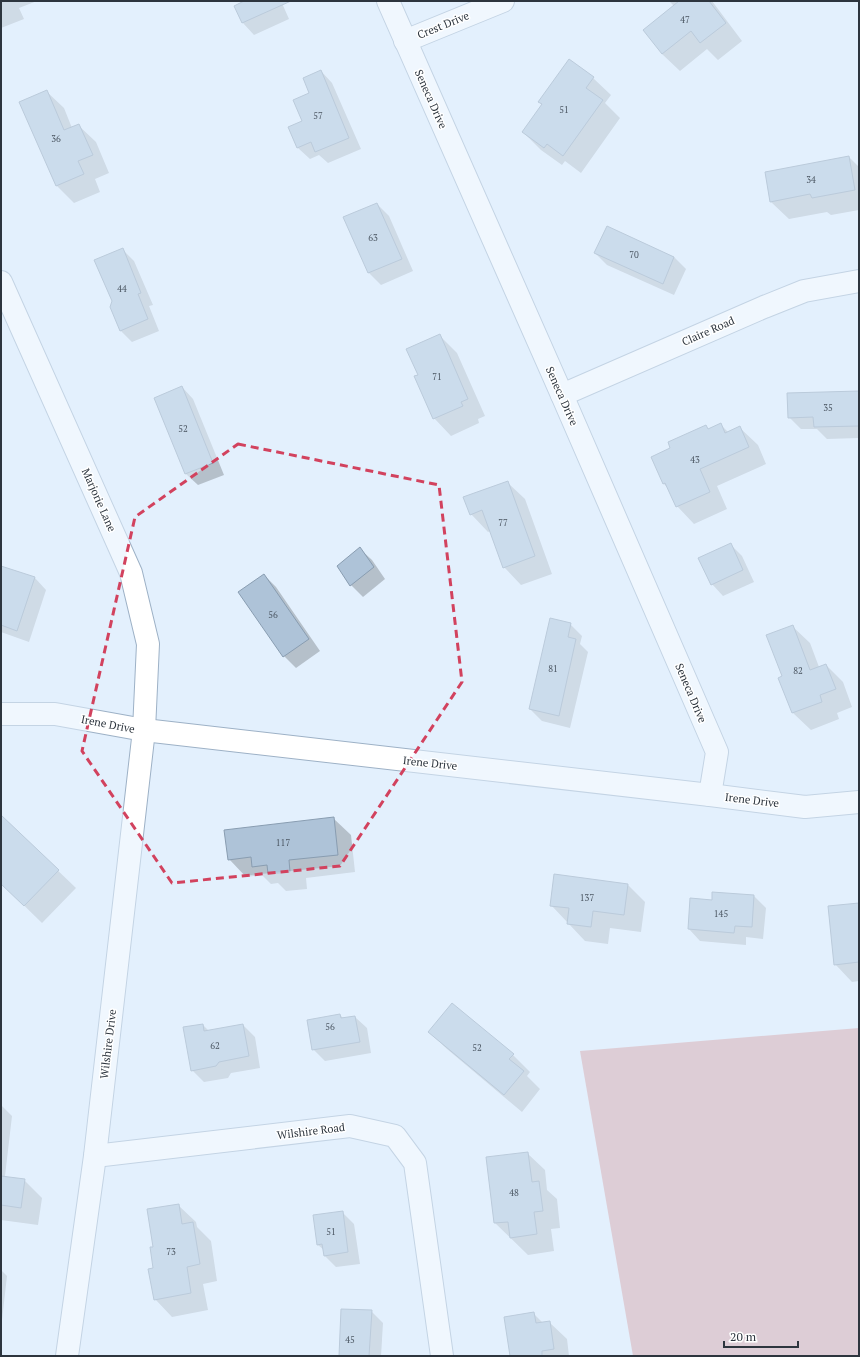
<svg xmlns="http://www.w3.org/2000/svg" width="860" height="1357" viewBox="0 0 860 1357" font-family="'PT Serif',serif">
<rect width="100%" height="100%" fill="#e3f0fd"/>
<!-- forest -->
<path fill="#d6a3a7" d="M859 1028V1356H633L580 1051Z"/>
<!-- shadow -->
<g fill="#0003">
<path d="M1 1H37L19 8 24 19 1 28Z"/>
<path d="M243 1H281L289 19 254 35 243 23 235 7 244 2Z"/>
<path d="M671 1H712L742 41 718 60 707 49 680 71 662 54 674 6 670 2Z"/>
<path d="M321 71 332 83 361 149 328 163 319 155 310 159 298 148 310 93Z"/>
<path d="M593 78 611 95 605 103 620 118 581 173 565 161 562 165 541 150 523 132 543 105 540 102Z"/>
<path d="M46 91 64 108 72 128 78 125 96 142 109 173 95 179 100 192 74 203 57 186Z"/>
<path d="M849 157 859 167V210L831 215 827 212 789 219 771 202Z"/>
<path d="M377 204 389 216 413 271 381 285 369 273 345 218Z"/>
<path d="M607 228 674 257 686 269 674 295 607 265 595 253Z"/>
<path d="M122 249 134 261 153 305 149 306 159 331 132 342 121 331Z"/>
<path d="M440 336 457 353 485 416 478 419 479 423 451 436 434 418 419 375Z"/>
<path d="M182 387 193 399 224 475 198 485 186 474Z"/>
<path d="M859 392V438L827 439 817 429H801L789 417Z"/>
<path d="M721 425 729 433 740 428 758 445 766 464 717 486 727 509 694 524 677 506 669 489 664 484 652 457 672 449 706 427 709 430Z"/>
<path d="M507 482 525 499 552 574 521 585 504 567 490 531 488 532 471 514Z"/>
<path d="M730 544 742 556 754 582 723 596 712 584Z"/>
<path d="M360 549 372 560 385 579 363 597 351 585Z"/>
<path d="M5 568 35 578 46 590 29 642 1 632V580Z"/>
<path d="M264 575 276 587 320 651 296 668 284 656Z"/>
<path d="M570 624 582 636 580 644 588 652 570 728 542 721 530 709Z"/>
<path d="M792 626 810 643 819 667 826 665 843 682 852 707 837 713 839 719 811 730 793 713 780 678 783 677Z"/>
<path d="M1 816 76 888 42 923 1 883Z"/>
<path d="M333 818 351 835 355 872 306 878 307 889 286 891 278 883 271 884 262 875 246 877 229 859Z"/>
<path d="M627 884 645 902 641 932 610 928 608 944 585 941 551 905Z"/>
<path d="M754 896 766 908 763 939 746 937V945L700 941 689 929 712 901Z"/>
<path d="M859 904V981L852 982 835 964Z"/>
<path d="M340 1015 344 1019 355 1017 367 1028 371 1053 325 1061 313 1049Z"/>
<path d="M203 1025 209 1031 243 1025 255 1037 260 1068 231 1073 228 1078 204 1082 192 1070Z"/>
<path d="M429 1032 513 1055 530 1072 527 1076 540 1089 522 1112 447 1049Z"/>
<path d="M1 1105 12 1116 5 1176 6 1178 24 1180 42 1198 38 1225 1 1220Z"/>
<path d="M527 1153 545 1170 547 1190 557 1199 560 1228 551 1229 554 1251 528 1255 495 1223Z"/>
<path d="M178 1205 196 1222 197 1227 211 1241 217 1281 203 1284 208 1310 172 1317 155 1299 154 1248Z"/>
<path d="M342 1212 354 1224 360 1264 336 1267 324 1255V1250L318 1245 314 1216Z"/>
<path d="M1 1270 7 1276 1 1329Z"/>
<path d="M371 1311 383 1323 381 1356H341Z"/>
<path d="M533 1313 543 1323 549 1322 567 1339 569 1356H511Z"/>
</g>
<!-- building -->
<g fill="#aec3d8" stroke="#899db1">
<path d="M244 1H291L242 23 234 6Z"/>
<path d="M679 1H709L726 23 700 43 691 31 662 54 643 30Z"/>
<path d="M569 59 594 77 586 88 603 100 563 156 547 144 544 148 522 132 542 104 538 102Z"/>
<path d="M321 70 349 138 315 152 311 142 297 148 288 127 302 121 293 100 309 93 303 78Z"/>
<path d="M47 90 64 130 79 124 93 155 78 161 84 174 56 186 19 102Z"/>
<path d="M849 156 855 190 812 198 810 194 770 202 765 172Z"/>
<path d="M377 203 402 259 368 273 343 217Z"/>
<path d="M607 226 674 257 663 284 594 253Z"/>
<path d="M123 248 141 293 138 294 148 319 120 331 110 307 112 301 94 260Z"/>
<path d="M440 334 468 399 461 402 463 406 433 419 414 376 418 375 406 349Z"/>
<path d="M182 386 213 463 185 474 154 398Z"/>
<path d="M859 391V426L814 427 813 417 788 418 787 393Z"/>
<path d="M721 423 725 433 740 426 749 447 700 469 710 492 676 507 665 483 663 484 651 457 670 448 668 442 706 425 708 429Z"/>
<path d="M508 481 535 556 503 568 482 510 470 515 463 497Z"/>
<path d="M731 543 743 570 711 585 698 558Z"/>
<path d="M360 547 374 567 350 586 337 566Z"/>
<path d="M1 566 35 577 17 631 1 625Z"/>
<path d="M264 574 309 639 283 657 238 592Z"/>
<path d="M550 618 571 623 568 637 576 639 559 716 529 709Z"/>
<path d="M793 625 810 670 826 664 836 689 820 695 822 702 792 713 778 678 782 676 766 635Z"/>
<path d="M1 815 59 870 24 906 1 884Z"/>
<path d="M334 817 338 855 289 860 290 872 268 874 267 865 252 867 251 857 228 860 224 830Z"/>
<path d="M554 874 628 884 624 915 593 911 591 927 567 924 569 908 550 906Z"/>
<path d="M712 892 754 895 752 927 735 926 734 933 688 929 690 898 712 900Z"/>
<path d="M859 903V962L834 965 828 906Z"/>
<path d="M452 1003 514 1054 509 1059 524 1071 504 1095 428 1032Z"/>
<path d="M340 1014 341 1018 355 1016 360 1042 312 1050 307 1020Z"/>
<path d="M203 1024 204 1031 243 1024 249 1056 219 1062 216 1066 191 1071 183 1027Z"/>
<path d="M528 1152 532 1182 539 1181 543 1211 534 1212 537 1234 510 1238 508 1222 494 1223 486 1157Z"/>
<path d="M1 1176 25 1179 21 1208 1 1205Z"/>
<path d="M179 1204 182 1224 193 1222 200 1264 187 1267 191 1293 154 1300 148 1269 153 1268 150 1247H153L147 1209Z"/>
<path d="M343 1211 348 1252 324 1256 322 1244 317 1245 313 1215Z"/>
<path d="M341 1309 372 1310 369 1356H339Z"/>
<path d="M534 1312 536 1323 550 1321 554 1349 542 1351V1356H510L504 1317Z"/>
</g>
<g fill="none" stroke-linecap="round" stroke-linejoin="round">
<!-- minor casing -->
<g stroke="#9db1c6" stroke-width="24">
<g id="minor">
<path d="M388 1 562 395 717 752 710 795"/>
<path d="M405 41 503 1"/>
<path d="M1 282 131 573 148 644 144 730 95 1156 67 1356"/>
<path d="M562 395 764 307 804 291 859 281"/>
<path d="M1 714H55L144 730 710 795 805 807 859 802"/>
<path d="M95 1156 350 1126 395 1136 415 1163 442 1356"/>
</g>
</g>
<!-- minor -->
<use href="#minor" stroke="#fff" stroke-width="22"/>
</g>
<!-- marked area -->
<path d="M0 0H860V1357H0ZM238 444 439 485 462 682 340 866 172 883 82 751 135 517Z" fill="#e3f0fd" fill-opacity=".55" fill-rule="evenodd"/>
<path fill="none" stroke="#d2425e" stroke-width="3" stroke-dasharray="8 5" stroke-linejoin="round" d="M238 444 439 485 462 682 340 866 172 883 82 751 135 517Z"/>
<g text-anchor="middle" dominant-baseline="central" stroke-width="3" stroke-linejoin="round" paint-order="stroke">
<!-- number labels -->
<g font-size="9" fill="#4d5864">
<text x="685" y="20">47</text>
<text x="564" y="110">51</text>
<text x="318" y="116">57</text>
<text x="56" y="139">36</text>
<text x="811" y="180">34</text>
<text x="373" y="238">63</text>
<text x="634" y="255">70</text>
<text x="122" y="289">44</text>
<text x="437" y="377">71</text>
<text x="828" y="408">35</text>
<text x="183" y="429">52</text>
<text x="695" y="460">43</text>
<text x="503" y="523">77</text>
<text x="273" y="615">56</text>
<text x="553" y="669">81</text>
<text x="798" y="671">82</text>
<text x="283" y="843">117</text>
<text x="587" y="898">137</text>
<text x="721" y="914">145</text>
<text x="330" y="1027">56</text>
<text x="215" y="1046">62</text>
<text x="477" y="1048">52</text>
<text x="514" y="1193">48</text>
<text x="331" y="1232">51</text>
<text x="171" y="1252">73</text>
<text x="350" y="1340">45</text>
</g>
<!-- street labels -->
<g font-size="11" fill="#2d353e" stroke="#fff">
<text transform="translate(443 25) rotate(-22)">Crest Drive</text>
<text transform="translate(431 99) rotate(66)">Seneca Drive</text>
<text transform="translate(708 331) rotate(-24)">Claire Road</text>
<text transform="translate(562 396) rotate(66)">Seneca Drive</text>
<text transform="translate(99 500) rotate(66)">Marjorie Lane</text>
<text transform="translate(691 693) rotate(67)">Seneca Drive</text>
<text transform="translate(108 724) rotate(11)">Irene Drive</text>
<text transform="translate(430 763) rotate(6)">Irene Drive</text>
<text transform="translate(752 800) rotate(7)">Irene Drive</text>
<text transform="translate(108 1044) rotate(-83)">Wilshire Drive</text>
<text transform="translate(311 1131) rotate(-7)">Wilshire Road</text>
</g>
</g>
<!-- border -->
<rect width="860" height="1357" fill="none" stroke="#2d353e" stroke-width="4"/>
<!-- scale -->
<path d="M724 1341v6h74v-6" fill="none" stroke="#2d353e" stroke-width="2"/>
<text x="730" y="1341" font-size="12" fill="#2d353e" stroke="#ffffff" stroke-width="3" paint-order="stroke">20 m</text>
</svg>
